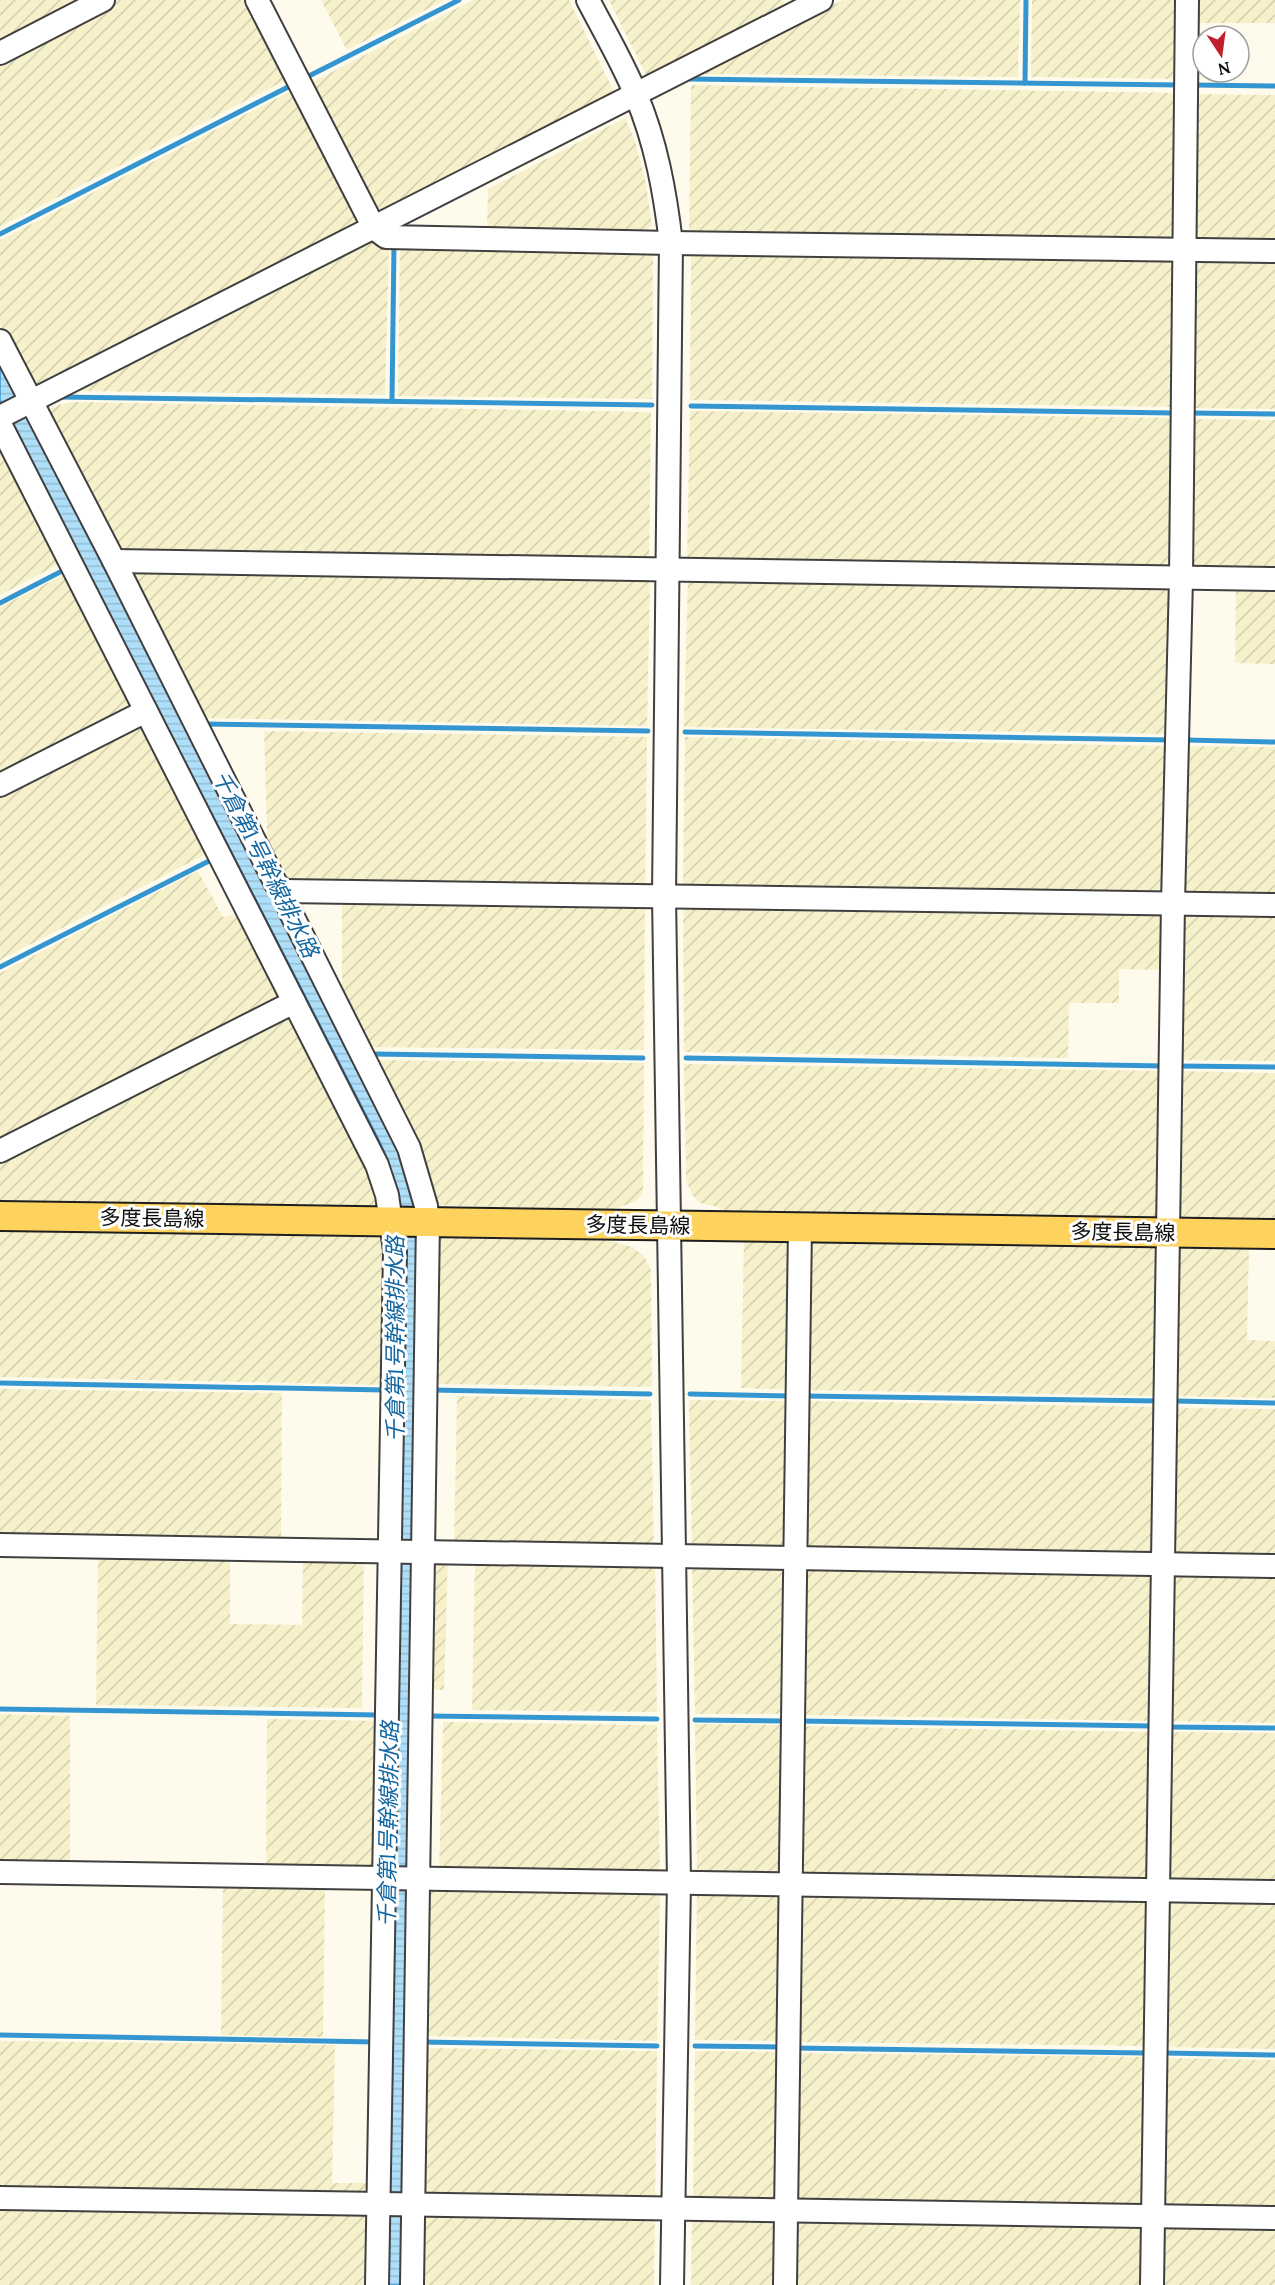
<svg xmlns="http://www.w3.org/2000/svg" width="1275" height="2285" viewBox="0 0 1275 2285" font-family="Lora,'Noto Sans JP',serif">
<defs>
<pattern id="farmland-furrows" width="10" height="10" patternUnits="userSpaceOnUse" patternTransform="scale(1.5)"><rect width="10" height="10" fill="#f6f1cb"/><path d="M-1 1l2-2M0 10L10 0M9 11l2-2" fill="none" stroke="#d2cdad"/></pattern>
<pattern id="water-rules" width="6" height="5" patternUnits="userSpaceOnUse" patternTransform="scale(1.5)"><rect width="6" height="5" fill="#afdef8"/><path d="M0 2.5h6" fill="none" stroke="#95bdd3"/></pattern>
</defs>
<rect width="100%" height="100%" fill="#fffbec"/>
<!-- farmland -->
<g fill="url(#farmland-furrows)">
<path d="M0 0H84L0 44Z"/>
<path d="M118 0H250L290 78 0 227V61Z"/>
<path d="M321 0H445L347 50Z"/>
<path d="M473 0H569L616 96 375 216 306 85Z"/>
<path d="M609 0H782L787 9 647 77Z"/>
<path d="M843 0H1020L1018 77 703 74V70Z"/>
<path d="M1032 0H1180L1179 79 1031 77Z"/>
<rect x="1193" y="0" width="82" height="23"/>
<path d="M691 85 1178 93 1176 235 1171 240 689 235Z"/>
<path d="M295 89 363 223 34 391 0 325V240Z"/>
<path d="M1195 94 1275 95V242L1192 241Z"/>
<path d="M625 118 635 141 646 184 652 225 644 233 487 232 488 189Z"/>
<path d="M361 242 389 243 385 395 73 391Z"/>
<path d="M400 243 653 254 652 399 398 396Z"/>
<path d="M691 250 1172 257 1177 262 1174 407 690 400Z"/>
<path d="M1197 257 1275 258V409L1190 408 1191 262Z"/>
<path d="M74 402 651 412 649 559 124 551 114 546 43 411 59 405Z"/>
<path d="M690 411 1174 418 1172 565 1167 569 687 560Z"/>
<path d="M1188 419 1275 420V570H1190Z"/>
<path d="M0 438 63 562 0 595Z"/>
<path d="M129 566 650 576 647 726 199 718Z"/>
<path d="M69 572 135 705 0 778V607Z"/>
<path d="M688 575 1170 584 1169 734 684 727Z"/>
<path d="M1236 586H1275V664L1235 663Z"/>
<path d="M139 720 212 851 0 960V791Z"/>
<path d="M264 731 647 737 645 885 283 880 264 838 267 831Z"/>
<path d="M685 737 1169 746 1167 891 1161 894 683 887Z"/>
<path d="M1181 746 1275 747V897L1183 896Z"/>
<path d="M198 871 223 917 243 912 287 995 0 1146V973Z"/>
<path d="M342 897 645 901 644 1050 365 1047 342 1001Z"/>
<path d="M683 900 1162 908 1167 970 1119 969V1003H1069L1068 1058 684 1052Z"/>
<path d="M1275 910V1061L1177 1060 1178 914Z"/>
<path d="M294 1011 382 1197 377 1208 0 1204V1156Z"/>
<path d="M370 1060 644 1063 643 1193 635 1202 610 1210 431 1205Z"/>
<path d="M684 1064 1163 1071V1215L1154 1224 729 1216 718 1207 700 1203 692 1195 686 1180Z"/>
<path d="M1176 1071 1275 1073V1225L1180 1222 1176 1218Z"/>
<path d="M0 1226 383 1231 389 1250 388 1385 0 1377Z"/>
<path d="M438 1233 608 1235 614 1242 632 1247 644 1256 651 1270 652 1387 432 1384Z"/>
<path d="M744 1239H795L792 1390 741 1388Z"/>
<path d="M805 1239 1163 1247 1160 1396 802 1390Z"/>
<path d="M1177 1246 1249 1248 1247 1340 1275 1341V1398L1173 1396Z"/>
<path d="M0 1389 282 1393 281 1544 0 1540Z"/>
<path d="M457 1396 651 1400 654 1550 454 1547Z"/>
<path d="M689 1400 792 1401 790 1551 692 1549Z"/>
<path d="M802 1401 1160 1407 1158 1554 800 1552Z"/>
<path d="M1174 1408 1275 1409V1559L1172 1557Z"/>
<path d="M98 1553 230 1555V1624L302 1625 303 1555 364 1556 362 1708 96 1705Z"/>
<path d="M430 1558H448L444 1690 427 1689Z"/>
<path d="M475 1559 655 1562 657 1712 472 1710Z"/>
<path d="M692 1563H788L786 1714H695Z"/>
<path d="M799 1564 1156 1571 1153 1721 797 1715Z"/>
<path d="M1173 1570 1275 1572V1723L1169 1721Z"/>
<path d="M0 1714 70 1716V1869L0 1868Z"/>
<path d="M267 1719 382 1721 381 1869 266 1872Z"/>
<path d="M443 1722 657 1725 660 1875 439 1873Z"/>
<path d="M695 1724 787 1725 780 1877 697 1875Z"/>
<path d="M797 1726 1153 1732 1151 1881 799 1878Z"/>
<path d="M1169 1732 1275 1733V1885L1171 1883 1166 1878Z"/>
<path d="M223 1882 325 1883 323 2037 221 2035Z"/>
<path d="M660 1888 657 2041 423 2036 425 1889Z"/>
<path d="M697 1888 785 1890 783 2041 695 2040Z"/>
<path d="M795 1893 1151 1895 1148 2046 792 2042Z"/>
<path d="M1275 1897V2049L1163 2047 1165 1899Z"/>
<path d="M0 2041 335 2045 332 2183H375L371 2196 0 2191Z"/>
<path d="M421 2048 657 2051 655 2201 419 2197Z"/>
<path d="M695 2051 782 2052 783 2203 693 2202Z"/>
<path d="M793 2053 1147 2057 1145 2210 791 2203Z"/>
<path d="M1163 2058 1275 2060V2211L1161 2210Z"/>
<path d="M0 2204 372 2209 370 2285H0Z"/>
<path d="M655 2213 654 2285H420L421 2215Z"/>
<path d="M692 2213 780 2215 779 2285H691Z"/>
<path d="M790 2218 1144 2221V2285H789Z"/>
<path d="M1160 2222 1275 2224V2285H1159Z"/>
</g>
<!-- water -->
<path fill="url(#water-rules)" stroke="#3496d1" stroke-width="1.5" d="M0 360 397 1141 419 1222 404 2285H389L406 1250C402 1211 396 1175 379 1140L0 400Z"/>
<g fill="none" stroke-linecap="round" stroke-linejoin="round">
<!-- stream -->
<g stroke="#3496d1" stroke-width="5">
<path d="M305 78 459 0"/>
<path d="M690 79 1179 85"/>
<path d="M1025 83 1026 0"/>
<path d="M1195 85 1275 86"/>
<path d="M0 234 292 85"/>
<path d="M60 397 652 405"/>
<path d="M392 401 394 245"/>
<path d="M691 406 1173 413"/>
<path d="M1190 413 1275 414"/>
<path d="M0 603 64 570"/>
<path d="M203 724 648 731"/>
<path d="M685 732 1170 740"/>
<path d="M1186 740 1275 742"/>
<path d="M0 967 211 860"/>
<path d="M373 1054 643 1058"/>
<path d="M686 1058 1165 1066"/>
<path d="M1179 1066 1275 1067"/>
<path d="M0 1383 385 1390"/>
<path d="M432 1390 650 1394"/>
<path d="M690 1394 792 1396"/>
<path d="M804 1396 1158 1401"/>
<path d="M1175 1401 1275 1403"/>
<path d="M0 1709 379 1715"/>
<path d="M428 1716 657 1719"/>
<path d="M695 1720 786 1721"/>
<path d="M797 1721 1153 1726"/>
<path d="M1169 1727 1275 1728"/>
<path d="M0 2035 375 2042"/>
<path d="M422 2042 657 2046"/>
<path d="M695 2046 782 2047"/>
<path d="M794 2048 1146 2053"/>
<path d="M1165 2053 1275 2055"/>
</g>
<!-- minor casing -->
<g stroke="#404040" stroke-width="26">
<g id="minor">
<path d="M257 0 374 228 386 237 671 243 1275 251"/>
<path d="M588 0C604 31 623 63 636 95 656 142 665 192 671 243L664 896 679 1882 672 2285"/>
<path d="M0 53 103 0"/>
<path d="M0 341 114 561 276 884 284 891 290 911 409 1148 426 1206 428 1221 412 2285"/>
<path d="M0 417 821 0"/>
<path d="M0 424 377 1165 387 1195 395 1251 377 2285"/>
<path d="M114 561 1275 579"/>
<path d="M0 785 146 711"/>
<path d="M284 891 1275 905"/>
<path d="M0 1151 294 1002"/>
<path d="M0 1545 1275 1566"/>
<path d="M0 1872 1275 1892"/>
<path d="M0 2198 1275 2218"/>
<path d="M785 2285 800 1227"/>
<path d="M1152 2285 1173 903 1181 578 1187 0"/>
</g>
</g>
<!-- major casing -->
<g stroke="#1e1e1e" stroke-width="32">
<path id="major" d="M0 1216 1275 1234"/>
</g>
<!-- minor -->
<use href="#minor" stroke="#fff" stroke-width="22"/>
<!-- major -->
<use href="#major" stroke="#fdd35e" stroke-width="28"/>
</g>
<g text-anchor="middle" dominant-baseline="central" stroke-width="6" stroke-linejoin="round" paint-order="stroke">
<!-- street labels -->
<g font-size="21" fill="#0d0d0d" stroke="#fff">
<text transform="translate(152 1218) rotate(1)">多度長島線</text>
<text transform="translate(638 1225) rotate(1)">多度長島線</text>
<text transform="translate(1123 1232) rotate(1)">多度長島線</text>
</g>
<!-- water labels -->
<g font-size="22" font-style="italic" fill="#1266a2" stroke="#fff">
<text transform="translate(266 864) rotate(63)">千倉第1号幹線排水路</text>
<text transform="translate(395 1339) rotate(-90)">千倉第1号幹線排水路</text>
<text transform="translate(388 1824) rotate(-89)">千倉第1号幹線排水路</text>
</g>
</g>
<!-- north arrow -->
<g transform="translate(1221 54) rotate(167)"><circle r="28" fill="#ffffff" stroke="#9e9e9e" stroke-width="1.5"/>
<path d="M0-4.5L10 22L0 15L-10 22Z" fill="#c1202b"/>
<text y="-9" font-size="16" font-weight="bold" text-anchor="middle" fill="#0d0d0d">N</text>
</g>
</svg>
